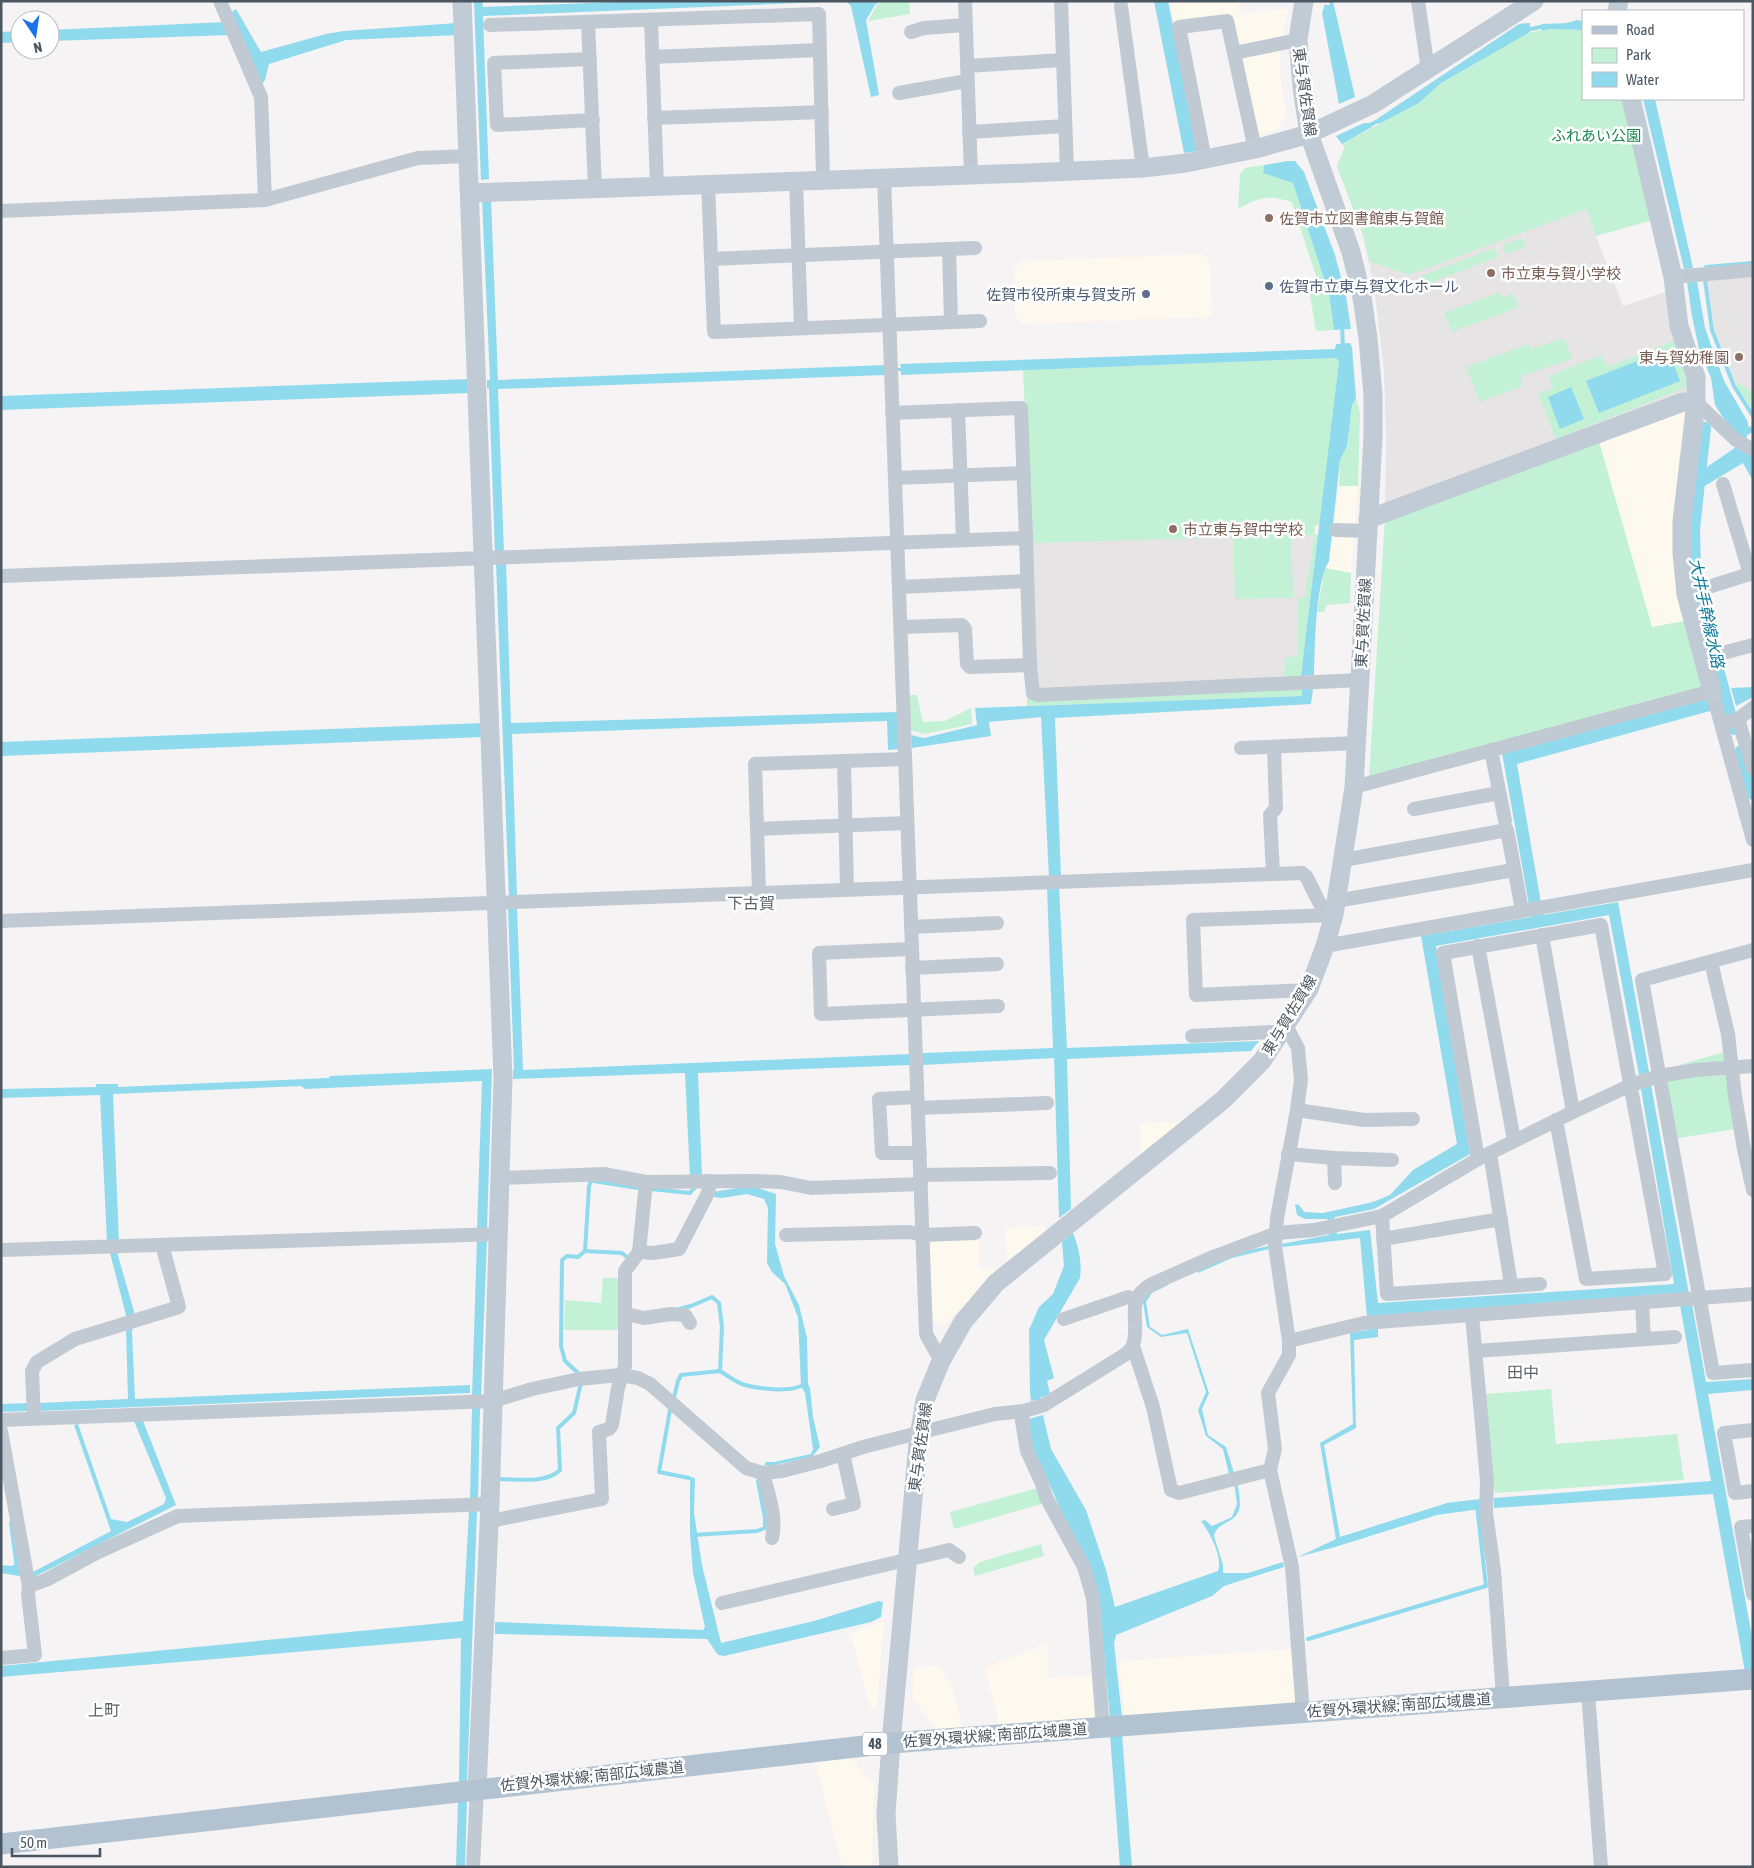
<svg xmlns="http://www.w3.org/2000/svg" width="1754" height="1868" viewBox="0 0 1754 1868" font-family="'Asap Condensed','Noto Sans JP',sans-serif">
<rect width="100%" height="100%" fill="#f5f3f3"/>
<!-- commercial -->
<g fill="#fdf9ef">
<path d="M1170 1H1239V13L1288 9 1280 48V74L1286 114 1279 129 1255 137 1232 16 1174 22Z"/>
<path d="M1202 254 1210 261 1212 314 1209 317 1023 324 1015 317 1014 269 1021 261Z"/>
<path d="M1683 409 1691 413 1677 583 1684 621 1652 627 1598 438Z"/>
<path d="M1339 486H1358L1351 573 1325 568 1329 561Z"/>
<path d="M1189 1121 1141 1159 1140 1123Z"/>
<path d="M1045 1226V1234L1007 1266 1005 1228Z"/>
<path d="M979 1238V1269H1002L944 1325 932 1321 930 1241Z"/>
<path d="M884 1621 877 1706 871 1710 850 1633Z"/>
<path d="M1048 1643 1047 1678 1094 1675 1097 1719 999 1724 985 1668Z"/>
<path d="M1294 1649 1297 1705 1125 1717 1119 1661Z"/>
<path d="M938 1665 953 1687 962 1728H936L912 1698 914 1669Z"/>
<path d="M851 1758 874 1784 872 1867H842L815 1761Z"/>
</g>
<!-- education -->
<g fill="#e6e4e5">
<path d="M1519 37 1623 306 1669 291 1688 376 1686 396 1385 508 1386 437 1384 370 1374 286 1363 235 1337 166 1345 146 1342 144 1419 103 1441 83Z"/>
<path d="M1753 277V411L1736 385 1714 328 1707 280Z"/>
<path d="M1024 375 1315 525 1296 677 1037 689Z"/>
</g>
<!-- green -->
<g fill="#c3f1d5">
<path d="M883 1H909L910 14 868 21 877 5Z"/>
<path d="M1549 29 1583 30V99H1623L1653 220 1596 236 1586 209 1409 275 1369 261 1363 235 1337 166 1345 146 1342 144 1419 103 1441 83 1526 33Z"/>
<path d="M1264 165 1263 173 1293 182 1329 294 1334 330 1316 331 1309 289 1317 279 1292 202C1267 195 1261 196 1238 209L1240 174 1245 168Z"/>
<path d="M1522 238 1526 247 1506 254 1503 245Z"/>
<path d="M1494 248 1498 257 1424 285 1421 276Z"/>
<path d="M1499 292 1502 298 1513 293 1518 307 1452 332 1444 313Z"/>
<path d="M1564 338 1572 359 1521 376 1523 386 1480 402 1466 367 1529 344 1531 349Z"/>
<path d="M1676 340 1688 376 1687 387 1556 439 1538 394 1553 388 1549 376 1601 355 1607 367Z"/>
<path d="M1336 358 1339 362 1321 525H1315L1314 534 1320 535 1301 676 1284 678 1285 658 1298 656V599L1305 597 1314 535 1031 543 1023 370Z"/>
<path d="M1740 384 1753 393V411L1736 385Z"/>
<path d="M1356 398 1360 413 1358 486H1339L1340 460 1347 446 1352 405Z"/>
<path d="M1598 438 1652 627 1684 621 1704 690 1369 778 1385 518Z"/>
<path d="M1291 536 1293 598 1235 599 1233 538Z"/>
<path d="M1325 568 1351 573 1350 603 1327 605 1324 612H1317Z"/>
<path d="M1302 689V696L1027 706V698Z"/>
<path d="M909 695H917L923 722 945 721 971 708 972 724 925 734 910 730Z"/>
<path d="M1727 1051 1728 1059 1721 1063 1679 1065Z"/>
<path d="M1726 1075 1735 1129 1674 1139 1664 1082 1691 1076Z"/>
<path d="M603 1278H618L619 1330H564L565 1300 601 1303Z"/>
<path d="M1551 1389 1556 1444 1677 1434 1684 1480 1495 1493 1485 1394Z"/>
<path d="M1038 1488 1045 1503 954 1529 950 1512Z"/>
<path d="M1041 1544 1044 1556 975 1576 973 1568 980 1562Z"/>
</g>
<!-- water -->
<g fill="#90daee">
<path d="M474 1H482L483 7 645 1H881L875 5 866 20 879 95 871 97 851 6 846 1 483 16 489 179 481 180Z"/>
<path d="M1154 1H1168L1198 151 1184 153Z"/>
<path d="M1329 1H1333L1355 97 1339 104 1322 13 1325 4 1326 5H1330Z"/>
<path d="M236 9 261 52 326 34 344 31 457 23 458 35 346 40 269 64 265 80 261 85 232 35 50 41V30L226 22 230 13Z"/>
<path d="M1577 20 1583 21V30L1549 29 1542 31 1541 24C1553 23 1566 25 1577 20Z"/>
<path d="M1530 23V32L1441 83 1419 103 1379 124 1377 119 1519 24Z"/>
<path d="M20 31V42L1 43V32Z"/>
<path d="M1643 99H1655L1693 268 1684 269Z"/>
<path d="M1364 123H1371L1372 127 1342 144 1336 136Z"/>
<path d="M1288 161H1295L1304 172 1335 255 1346 296 1351 329 1334 330 1329 294 1293 183 1263 173 1264 165Z"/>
<path d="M482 199H491L498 380 885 365V375L498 389 504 553 495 554 489 389 487 388V380H490Z"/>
<path d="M1697 281 1705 328 1724 381 1748 422V426L1751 427 1753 425V432L1747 435V440L1731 430 1715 405 1711 378 1699 349 1692 316 1687 282Z"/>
<path d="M1350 343 1352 347 1356 398 1352 405 1347 446 1340 460 1329 561C1315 584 1315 647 1314 675L1301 676 1339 362 1336 358 901 375V371H898V368H901L900 364 1335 349 1336 344Z"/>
<path d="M1668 349 1680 381 1599 413 1586 381Z"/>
<path d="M470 379 471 393 1 410V396Z"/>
<path d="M1571 387 1584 419 1560 429 1548 397Z"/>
<path d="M1736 447 1753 457V481L1743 463 1703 487 1704 469Z"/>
<path d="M496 562H506L511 723 898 712 899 749 888 750 887 721 512 734 517 897 509 898Z"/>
<path d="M1753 687V697L1736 706 1731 688Z"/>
<path d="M1302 689H1313L1311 704 1055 718 1061 877 1049 878 1041 717 989 722 991 736 912 748 911 735 924 738 977 725 975 708 1302 696Z"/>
<path d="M1706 699 1710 705V711L1517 764 1541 903 1529 905 1502 753Z"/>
<path d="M483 723V737L1 756V742Z"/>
<path d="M1059 886 1067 1048 1259 1041 1251 1051 1067 1059 1071 1209 1059 1218 1054 1058 923 1065V1053L1053 1048 1047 887Z"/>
<path d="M1618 902 1649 1072 1639 1075 1609 915 1436 946 1470 1154 1374 1209 1335 1217 1334 1219 1328 1220 1327 1219H1305L1297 1215 1295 1204 1299 1205 1304 1212 1323 1213 1373 1202 1390 1195 1413 1170 1457 1144 1421 936 1531 917V915L1543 913V915Z"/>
<path d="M508 907H517L523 1070 911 1054V1065L698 1073 702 1176 690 1177 685 1073 513 1079V1070H514Z"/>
<path d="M492 1069 487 1229H477L482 1081 305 1089 301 1086 113 1094 119 1242H107L100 1095 1 1098V1089L96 1087V1084H118V1087L329 1078 330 1076Z"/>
<path d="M1651 1085 1689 1294 1367 1317 1360 1238 1282 1247 1281 1244 1329 1235V1232L1336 1230 1337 1234 1370 1230 1378 1303 1674 1284 1641 1089Z"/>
<path d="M752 1186 776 1194 775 1244 784 1276 799 1305 807 1338 808 1384 810 1388 813 1417 820 1447 812 1457 769 1466 764 1465 766 1462H774L811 1454 813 1449 805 1393 801 1386 798 1317 785 1284 772 1272 767 1263 768 1208 764 1199 747 1194 722 1198 714 1197 712 1192Z"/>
<path d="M1073 1233C1079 1249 1082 1261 1080 1278L1044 1340 1054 1378 1047 1381 1050 1394 1040 1398 1041 1401 1035 1403V1400L1031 1401 1030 1394 1029 1330 1039 1307 1053 1294 1064 1266 1062 1242Z"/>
<path d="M477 1239H487L481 1395 472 1396Z"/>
<path d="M1268 1246 1269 1249 1232 1258 1198 1273V1269L1233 1254Z"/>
<path d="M117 1252 135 1315 132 1332 135 1399 470 1385V1393L39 1411V1403L128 1399 126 1328 127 1319 110 1253Z"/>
<path d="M1166 1283 1168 1285 1152 1293 1146 1302 1150 1327 1162 1335 1188 1329 1209 1393 1202 1409 1208 1435 1226 1447 1234 1473 1229 1474 1223 1449 1206 1436 1198 1410 1206 1392 1187 1333 1161 1337 1147 1327 1143 1302 1150 1290Z"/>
<path d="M1692 1304 1706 1382 1753 1379V1390L1708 1394 1753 1642V1671L1745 1672 1713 1494 1494 1508V1498L1711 1481 1680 1305Z"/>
<path d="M1368 1327 1378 1328V1337L1354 1340 1356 1428 1324 1445 1340 1537 1447 1503 1480 1499V1509L1437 1515 1335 1547 1298 1557 1336 1539 1320 1443 1353 1424 1350 1333 1368 1330Z"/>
<path d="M28 1403V1411L1 1412V1404Z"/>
<path d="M472 1408H480L478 1501 470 1500Z"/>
<path d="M1043 1415 1051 1449 1086 1510 1106 1570 1115 1607 1218 1571C1223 1557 1210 1533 1201 1521L1205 1520 1212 1526 1232 1517 1237 1504 1234 1481H1237C1238 1488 1240 1497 1240 1504 1239 1525 1217 1520 1214 1536L1223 1565V1573H1248L1283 1562 1284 1567 1224 1586 1212 1596 1116 1635 1114 1644 1122 1717 1110 1718 1099 1599 1049 1483 1031 1449 1027 1425 1029 1419Z"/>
<path d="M134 1421H143L176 1505 32 1578 1 1573V1565L11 1566 18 1563 33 1572 111 1531 74 1425 78 1424 111 1519 127 1522 164 1504 166 1498Z"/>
<path d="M690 1477 695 1478 694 1513 702 1565 721 1643 814 1621 879 1601 883 1602 881 1617 871 1622 724 1656 718 1655 707 1639 495 1634V1622L703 1630 705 1627 693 1573 690 1534Z"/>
<path d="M469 1511H477L467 1782H459L461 1638 1 1677V1666L463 1621Z"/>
<path d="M1122 1734 1132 1867H1120L1110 1735Z"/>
<path d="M467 1800 465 1867H456L458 1801Z"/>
</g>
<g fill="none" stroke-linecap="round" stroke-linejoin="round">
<!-- stream -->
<g stroke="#90daee" stroke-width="4">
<path d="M1525 30 1546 26"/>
<path d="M1368 126 1382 119"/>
<path d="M1706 267 1753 263"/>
<path d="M1705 280 1712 330 1734 386 1753 416"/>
<path d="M1342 325 1343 348"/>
<path d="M651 1189 690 1193 696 1186"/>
<path d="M627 1257 622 1253 585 1251 589 1186 591 1181H594L638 1188"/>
<path d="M679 1309 691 1306 712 1297 719 1303 722 1327 720 1371C728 1376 737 1383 745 1385 759 1389 788 1392 801 1386"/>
<path d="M578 1373 565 1361 561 1346 562 1260 567 1256 578 1257 585 1251"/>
<path d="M674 1397 678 1381 681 1375 720 1371"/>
<path d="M670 1410 659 1472 689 1478"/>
<path d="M498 1479C517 1479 546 1484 560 1470L558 1428 574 1413 581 1383"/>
<path d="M11 1523 17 1568"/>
<path d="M694 1535 757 1531 765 1528V1518L758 1481"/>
<path d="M1308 1639 1486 1586 1477 1505"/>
</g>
<!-- canal -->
<g stroke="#90daee" stroke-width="12">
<path d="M1705 428 1694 529 1695 569 1699 598 1734 729"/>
<path d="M1741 751 1753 794"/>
</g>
<!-- street -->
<g stroke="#c1cad2" stroke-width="14">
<path d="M220 1 261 97 265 200"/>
<path d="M965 1 971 175"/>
<path d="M1061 1 1067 171"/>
<path d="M1418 1 1428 70"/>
<path d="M1121 6 1143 168"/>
<path d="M651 20 657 185"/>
<path d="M588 22 595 188"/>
<path d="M490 25 819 14 823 179"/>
<path d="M911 32 924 28 966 25"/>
<path d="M1234 53 1298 40"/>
<path d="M652 57 820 50"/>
<path d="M590 59 494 63 497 125 593 120"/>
<path d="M967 66 1063 60"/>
<path d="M899 93 967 81"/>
<path d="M654 118 822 112"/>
<path d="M969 132 1065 126"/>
<path d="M1203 149 1179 27 1227 21 1255 149"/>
<path d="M884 177 926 1334 941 1361"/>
<path d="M796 180 801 328"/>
<path d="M708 183 714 332 980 321"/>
<path d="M1 211 265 200 418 158 468 156"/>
<path d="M949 249 975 248"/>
<path d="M711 259 949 249 951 322"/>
<path d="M1673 277 1753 270"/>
<path d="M1696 402 1736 440 1753 450"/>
<path d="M958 410 963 540"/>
<path d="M892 413 1021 408 1026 538"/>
<path d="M895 478 1024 473"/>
<path d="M1723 484 1750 574"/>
<path d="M1336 530 1367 531"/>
<path d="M1 576 1026 538 1030 665 1033 693 1038 695 1360 680"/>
<path d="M899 587 1027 581"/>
<path d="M1686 594 1753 573"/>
<path d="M901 627 962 625 965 629 967 664 970 667 1030 665"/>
<path d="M1704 658 1753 645"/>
<path d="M1738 719 1753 769"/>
<path d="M1730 721 1738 719 1753 708"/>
<path d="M1241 748 1357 743"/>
<path d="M1491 750 1505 821"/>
<path d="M844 761 847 889"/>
<path d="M1354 787 1712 691 1753 840"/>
<path d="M1414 809 1499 793"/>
<path d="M758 829 907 823"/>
<path d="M1343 858 1349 859 1507 830 1522 910"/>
<path d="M1273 874 1270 815 1276 808 1274 747"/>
<path d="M759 892 755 764 905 759"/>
<path d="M1336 901 1514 870"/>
<path d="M1 921 1302 873 1306 876 1320 904 1334 915"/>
<path d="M911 927 997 923"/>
<path d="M1542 935 1573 1112"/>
<path d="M1325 946 1753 870"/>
<path d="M1478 946 1514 1140"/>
<path d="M911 949 819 953 821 1014 998 1006"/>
<path d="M1753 950 1642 980 1713 1373 1753 1370"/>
<path d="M1711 962 1728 1034 1735 1096 1744 1149 1753 1190"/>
<path d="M912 968 997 964"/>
<path d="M1308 990 1196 995 1193 920 1334 915"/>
<path d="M1286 1026 1298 1048 1301 1080 1297 1110 1277 1218 1275 1246 1289 1341V1355L1268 1393 1275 1449 1270 1470 1292 1567 1303 1713"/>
<path d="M1192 1036 1274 1032 1281 1035"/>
<path d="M917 1097 879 1099 882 1153H920"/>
<path d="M918 1108 1047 1103"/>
<path d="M1297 1110 1364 1120 1413 1119"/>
<path d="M1490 1153 1511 1285"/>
<path d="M1288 1154 1334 1158 1392 1160"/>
<path d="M1334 1158 1335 1183"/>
<path d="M1478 1159 1443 953 1601 925 1665 1274 1586 1279 1556 1120"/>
<path d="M921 1175 1050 1173"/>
<path d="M500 1178 604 1174 646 1182 753 1181 781 1182 811 1188 921 1184"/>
<path d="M1382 1216 1387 1294 1540 1284"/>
<path d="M786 1235 909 1232 923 1235 975 1233"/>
<path d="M1383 1239 1501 1219"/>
<path d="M1 1250 499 1234"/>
<path d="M639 1252 653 1253 679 1249 706 1197 709 1189 707 1181"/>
<path d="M1642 1302 1644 1339"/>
<path d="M626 1314 644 1318 671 1314 685 1315 690 1323"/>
<path d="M1472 1315 1487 1481 1486 1513 1494 1570 1503 1697"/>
<path d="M1064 1319 1128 1297 1136 1300"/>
<path d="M1289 1341 1364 1323 1753 1294"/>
<path d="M1133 1346 1153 1407 1171 1490 1179 1493 1270 1470"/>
<path d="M1476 1351 1675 1337"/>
<path d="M1024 1411 1022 1421 1027 1451 1041 1481 1046 1497 1084 1567 1093 1598 1103 1728"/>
<path d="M34 1418 32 1371 37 1362 75 1339 179 1307 162 1245"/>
<path d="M1 1420 493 1401 532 1389 579 1379 620 1375 638 1378 650 1384 746 1468 763 1473 782 1471 821 1461 863 1447 926 1431 995 1414 1024 1411 1044 1405 1126 1354C1128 1352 1132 1348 1133 1345 1141 1321 1123 1300 1152 1284L1213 1257 1277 1233 1314 1230 1382 1216 1478 1159 1573 1112 1631 1085 1659 1076 1696 1070 1753 1066"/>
<path d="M1753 1430 1724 1433 1735 1493 1753 1491"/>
<path d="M1 1431 29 1586"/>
<path d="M763 1473C768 1494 777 1516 772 1538"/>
<path d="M833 1509 854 1504 843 1454"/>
<path d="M490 1521 602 1499 599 1432 609 1429 612 1425 618 1388 625 1366V1271L639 1252 646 1182"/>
<path d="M1753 1526 1741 1527 1753 1594"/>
<path d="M722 1603 949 1550 959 1557"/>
<path d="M1 1658 35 1655 28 1594 29 1586 46 1580 98 1552 178 1516 490 1504"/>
<path d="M1588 1692 1601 1867"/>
<path d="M473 1867 477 1789"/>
</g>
<!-- secondary -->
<g stroke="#c1cbd6" stroke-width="19">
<path d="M462 1 503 1078 490 1504 477 1789"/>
<path d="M1617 11 1619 1"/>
<path d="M1631 99 1673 277 1679 326 1696 377V402L1682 521V553L1686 594 1712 691"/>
<path d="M470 193 1027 173 1143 168 1186 163 1255 149 1309 134 1373 104 1534 1"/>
<path d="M1368 519 1683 402H1696"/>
<path d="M889 1867 886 1814 891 1743 918 1443 925 1400 941 1361 963 1322 996 1283 1223 1100 1262 1061 1309 989 1325 946 1334 915 1354 787 1373 437V395L1368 338 1362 297 1351 252 1309 134 1302 87 1298 40 1304 1"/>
</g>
<!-- primary -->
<path stroke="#b3c2d1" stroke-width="21" d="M1 1844 891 1743 1753 1679"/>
</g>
<!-- markers -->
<g fill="#8d6e63" stroke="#fff" stroke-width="2">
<circle cx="1269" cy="218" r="5"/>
<circle cx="1491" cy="273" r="5"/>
<circle cx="1739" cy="357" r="5"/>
<circle cx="1173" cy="529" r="5"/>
</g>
<g fill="#5c6f8a" stroke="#fff" stroke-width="2">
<circle cx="1269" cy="286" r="5"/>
<circle cx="1146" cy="294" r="5"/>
</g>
<g text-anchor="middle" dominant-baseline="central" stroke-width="5" stroke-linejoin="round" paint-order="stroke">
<!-- shield labels -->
<rect fill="#fff" stroke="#808990" stroke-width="1" x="862.5" y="1732.5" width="25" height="23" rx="4"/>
<g font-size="14" font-weight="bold" fill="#4a5661">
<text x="875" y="1744">48</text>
</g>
<!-- street labels -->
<g font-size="15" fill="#4a5661" stroke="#fff">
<text transform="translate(1305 92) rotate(82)">東与賀佐賀線</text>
<text transform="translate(1363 623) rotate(-87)">東与賀佐賀線</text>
<text transform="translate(1289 1015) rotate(-59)">東与賀佐賀線</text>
<text transform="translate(920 1447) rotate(-82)">東与賀佐賀線</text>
<text transform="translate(1399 1705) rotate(-4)">佐賀外環状線; 南部広域農道</text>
<text transform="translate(995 1735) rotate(-4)">佐賀外環状線; 南部広域農道</text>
<text transform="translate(592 1776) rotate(-6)">佐賀外環状線; 南部広域農道</text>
</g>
<!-- park labels -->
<g font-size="15" fill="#17864f" stroke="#fff">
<text x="1596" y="135">ふれあい公園</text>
</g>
<!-- education labels -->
<g font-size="15" fill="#785e54" stroke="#fff" text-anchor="start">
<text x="1279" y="218">佐賀市立図書館東与賀館</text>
<text x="1501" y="273">市立東与賀小学校</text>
<text x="1729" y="357" text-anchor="end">東与賀幼稚園</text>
<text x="1183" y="529">市立東与賀中学校</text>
</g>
<!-- service labels -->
<g font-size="15" fill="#4e5e75" stroke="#fff" text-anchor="start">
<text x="1279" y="286">佐賀市立東与賀文化ホール</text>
<text x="1136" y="294" text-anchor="end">佐賀市役所東与賀支所</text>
</g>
<!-- water labels -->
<g font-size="16" font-style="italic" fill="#0c7c9b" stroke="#fff">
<text transform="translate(1707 613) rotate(78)">大井手幹線水路</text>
</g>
<!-- neighbourhood labels -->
<g font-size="16" fill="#5f6368" stroke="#fff">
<text x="751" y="903">下古賀</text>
<text x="1523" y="1372">田中</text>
<text x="104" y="1710">上町</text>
</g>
</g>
<!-- border -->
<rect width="1754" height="1868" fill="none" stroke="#4a5661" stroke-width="5"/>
<!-- legend -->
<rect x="1582" y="10" width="162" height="90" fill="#ffffff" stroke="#b7bbc0"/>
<rect x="1592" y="26" width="25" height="8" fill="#b3c2d1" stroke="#b7bbc0"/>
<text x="1626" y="35" font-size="15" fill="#4a5661">Road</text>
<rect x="1592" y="48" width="25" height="15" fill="#c3f1d5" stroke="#b7bbc0"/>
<text x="1626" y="60" font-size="15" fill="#4a5661">Park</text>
<rect x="1592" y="72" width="25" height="15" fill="#90daee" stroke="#b7bbc0"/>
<text x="1626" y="85" font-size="15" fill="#4a5661">Water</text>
<!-- north arrow -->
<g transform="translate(35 35) rotate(167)"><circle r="24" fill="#ffffff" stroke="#b7bbc0"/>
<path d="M0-4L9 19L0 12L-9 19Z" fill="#1a73e8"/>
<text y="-8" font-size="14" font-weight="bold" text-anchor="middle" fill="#4a5661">N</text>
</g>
<!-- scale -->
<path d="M12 1848v8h88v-8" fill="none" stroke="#4a5661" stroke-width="2.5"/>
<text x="20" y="1848" font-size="15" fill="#4a5661" stroke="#ffffff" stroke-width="4" paint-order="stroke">50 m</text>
</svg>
